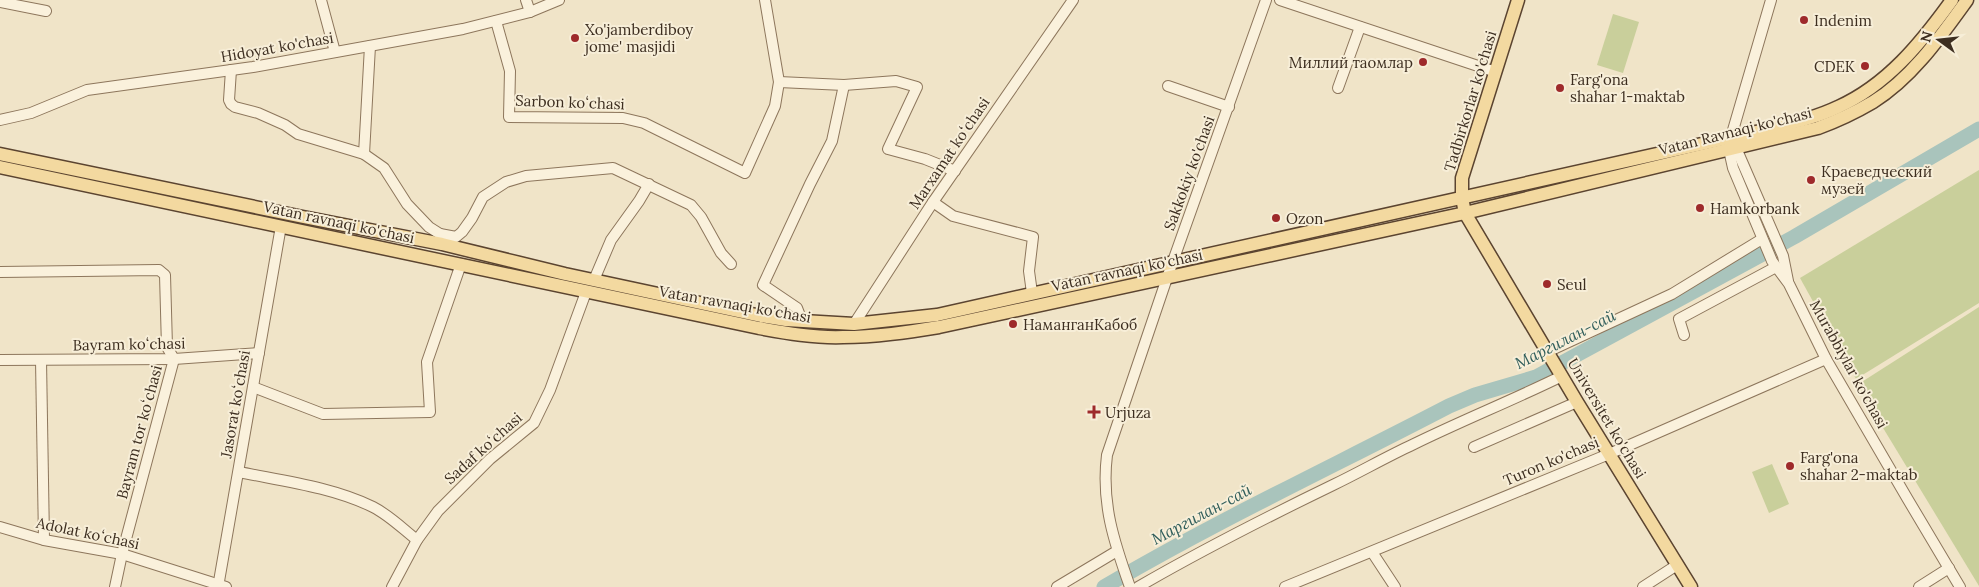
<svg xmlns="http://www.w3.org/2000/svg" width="1979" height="587" viewBox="0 0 1979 587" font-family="Lora,serif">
<rect width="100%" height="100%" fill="#f0e4c8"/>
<!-- green -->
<g fill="#c9cf9b">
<path d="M1613 14 1639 22 1623 73 1597 65Z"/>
<path d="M1979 170V303L1856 379 1800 278Z"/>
<path d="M1979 307V586L1857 385Z"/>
<path d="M1772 464 1789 504 1769 513 1752 472Z"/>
</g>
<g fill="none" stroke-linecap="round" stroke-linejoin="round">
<!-- river -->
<path stroke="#a9c4bc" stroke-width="15" d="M1104 587C1216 521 1334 466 1449 406L1475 395 1536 377 1794 237 1979 129"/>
<!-- minor casing -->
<g stroke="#8d765c" stroke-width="12">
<g id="minor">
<path d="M321 0 335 52"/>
<path d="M526 0 530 12"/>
<path d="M1280 0 1496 72"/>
<path d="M1771 0 1731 137 1729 150 1733 168 1772 261 1789 284 1826 359 1907 498 1960 587"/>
<path d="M0 2 46 11"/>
<path d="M496 21 510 71 509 117 623 118 644 123 745 173 775 106 779 82 765 0"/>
<path d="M231 70 229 100 231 104 235 107 258 113 285 125 298 134 364 154 384 168 407 204 429 227 440 234 441 241"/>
<path d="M779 82 844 85 896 81 917 87 888 149 925 159 955 171"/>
<path d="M1168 86 1229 107"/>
<path d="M1338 88 1360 27"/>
<path d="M0 120 31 113 87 90 253 67 463 29 530 12 559 0"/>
<path d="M1733 141 1783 256 1788 281"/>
<path d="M364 154 370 46"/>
<path d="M933 202 953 216 1033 237 1029 271 1032 293"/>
<path d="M440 234 456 237 462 232 472 218 483 197 506 182 526 176 613 168 691 205 701 217 721 253 731 264"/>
<path d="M0 272 159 270 165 275 167 347 174 359 122 554 115 587"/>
<path d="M594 280 611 240 639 201 649 184"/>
<path d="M802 321 797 308 763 285 810 184 832 141 844 85"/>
<path d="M854 324 933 202 1073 0"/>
<path d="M1684 335 1679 319 1776 267"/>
<path d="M1547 352 1672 294 1762 239"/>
<path d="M0 360 174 359 259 353"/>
<path d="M41 360 44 540"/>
<path d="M253 387 323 414 430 412 427 362 461 264"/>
<path d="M1474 447 1577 402"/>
<path d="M239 472C283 481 332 487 373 507 389 515 403 529 417 540"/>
<path d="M0 527 44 540 122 554 226 587"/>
<path d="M1372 552 1395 587"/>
<path d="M218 587 281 226"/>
<path d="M392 587 417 540 438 511 490 459 534 423 550 390 586 292"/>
<path d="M1057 587 1117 551"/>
<path d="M1130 587C1114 542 1101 503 1107 455L1167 278 1266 0"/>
<path d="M1138 587C1202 550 1267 517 1333 485 1360 472 1386 457 1414 444 1463 420 1513 400 1562 376"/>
<path d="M1285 587 1609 454 1826 359"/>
<path d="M1643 587 1677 565"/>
<path d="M1919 587 1949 568"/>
</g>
</g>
<!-- major casing -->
<g stroke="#5b4430" stroke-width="15">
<g id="major">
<path d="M1518 0 1462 178V198L1465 213 1577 402 1691 587"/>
<path d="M0 154 303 217 442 244 565 274 761 316 786 320 854 324 937 315 1760 131C1786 124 1813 119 1838 107 1887 85 1921 43 1952 0"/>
<path d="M0 167 759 328C786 333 815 338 843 337 876 337 908 332 939 327L1465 213 1818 128C1837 121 1856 112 1873 102 1912 78 1941 36 1967 0"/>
</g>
</g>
<!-- minor -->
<use href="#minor" stroke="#faf1dc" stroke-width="10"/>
<!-- major -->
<use href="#major" stroke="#f3d9a0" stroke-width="12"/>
</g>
<!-- markers -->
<g fill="#9e2a2b" stroke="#f7eed8" stroke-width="2">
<circle cx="1804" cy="20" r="5"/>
<circle cx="575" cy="38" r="5"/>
<circle cx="1423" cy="62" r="5"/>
<circle cx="1865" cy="66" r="5"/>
<circle cx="1560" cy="88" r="5"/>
<circle cx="1811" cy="180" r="5"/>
<circle cx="1700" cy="208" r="5"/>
<circle cx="1276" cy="218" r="5"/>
<circle cx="1547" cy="284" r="5"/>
<circle cx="1013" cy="324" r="5"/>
<path d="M1091.5 404.5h5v5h5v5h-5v5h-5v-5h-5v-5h5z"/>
<circle cx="1790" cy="466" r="5"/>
</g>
<g text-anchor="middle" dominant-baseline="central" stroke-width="4" stroke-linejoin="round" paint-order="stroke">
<!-- poi labels -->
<g font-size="15" fill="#3d2e20" stroke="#f7eed8" text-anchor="start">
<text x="1814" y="20">Indenim</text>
<text x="585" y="29">Xo'jamberdiboy<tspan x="585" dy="17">jome' masjidi</tspan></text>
<text x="1413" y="62" text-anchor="end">Миллий таомлар</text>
<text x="1855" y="66" text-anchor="end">CDEK</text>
<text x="1570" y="79">Farg'ona<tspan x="1570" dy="17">shahar 1-maktab</tspan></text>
<text x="1821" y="171">Краеведческий<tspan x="1821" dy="17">музей</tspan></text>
<text x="1710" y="208">Hamkorbank</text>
<text x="1286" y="218">Ozon</text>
<text x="1557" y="284">Seul</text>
<text x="1023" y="324">НаманганКабоб</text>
<text x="1105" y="412">Urjuza</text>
<text x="1800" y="457">Farg'ona<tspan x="1800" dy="17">shahar 2-maktab</tspan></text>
</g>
<!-- street labels -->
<g font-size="15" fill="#3d2e20" stroke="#f7eed8">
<text transform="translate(277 47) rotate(-10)">Hidoyat ko'chasi</text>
<text transform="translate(1470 101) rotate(-73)">Tadbirkorlar ko'chasi</text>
<text transform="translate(570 102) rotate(2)">Sarbon koʻchasi</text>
<text transform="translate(1735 131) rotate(-14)">Vatan Ravnaqi ko'chasi</text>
<text transform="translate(949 153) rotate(-56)">Marxamat koʻchasi</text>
<text transform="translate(1189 173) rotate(-70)">Sakkokiy ko'chasi</text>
<text transform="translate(339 222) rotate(12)">Vatan ravnaqi ko'chasi</text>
<text transform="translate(1127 270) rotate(-12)">Vatan ravnaqi ko'chasi</text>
<text transform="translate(735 304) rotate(10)">Vatan ravnaqi ko'chasi</text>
<text transform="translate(129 344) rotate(-1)">Bayram koʻchasi</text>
<text transform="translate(1849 364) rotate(61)">Murabbiylar ko'chasi</text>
<text transform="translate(235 404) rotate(-80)">Jasorat koʻchasi</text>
<text transform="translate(1607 418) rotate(59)">Universitet ko'chasi</text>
<text transform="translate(139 432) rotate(-75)">Bayram tor koʻchasi</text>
<text transform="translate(483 448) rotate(-42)">Sadaf koʻchasi</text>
<text transform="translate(1551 461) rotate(-23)">Turon ko'chasi</text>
<text transform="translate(88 533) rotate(12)">Adolat koʻchasi</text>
</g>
<!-- water labels -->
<g font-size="16" font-style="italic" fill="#2f5d5a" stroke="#f7eed8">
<text transform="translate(1565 339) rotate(-27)">Маргилан-сай</text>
<text transform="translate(1201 514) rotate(-28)">Маргилан-сай</text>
</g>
</g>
<!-- north arrow -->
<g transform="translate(1939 40) rotate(285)" stroke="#f7eed8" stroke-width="4" paint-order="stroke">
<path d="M0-4L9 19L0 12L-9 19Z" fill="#3d2e20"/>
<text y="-8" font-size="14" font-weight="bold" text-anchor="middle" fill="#3d2e20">N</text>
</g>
</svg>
